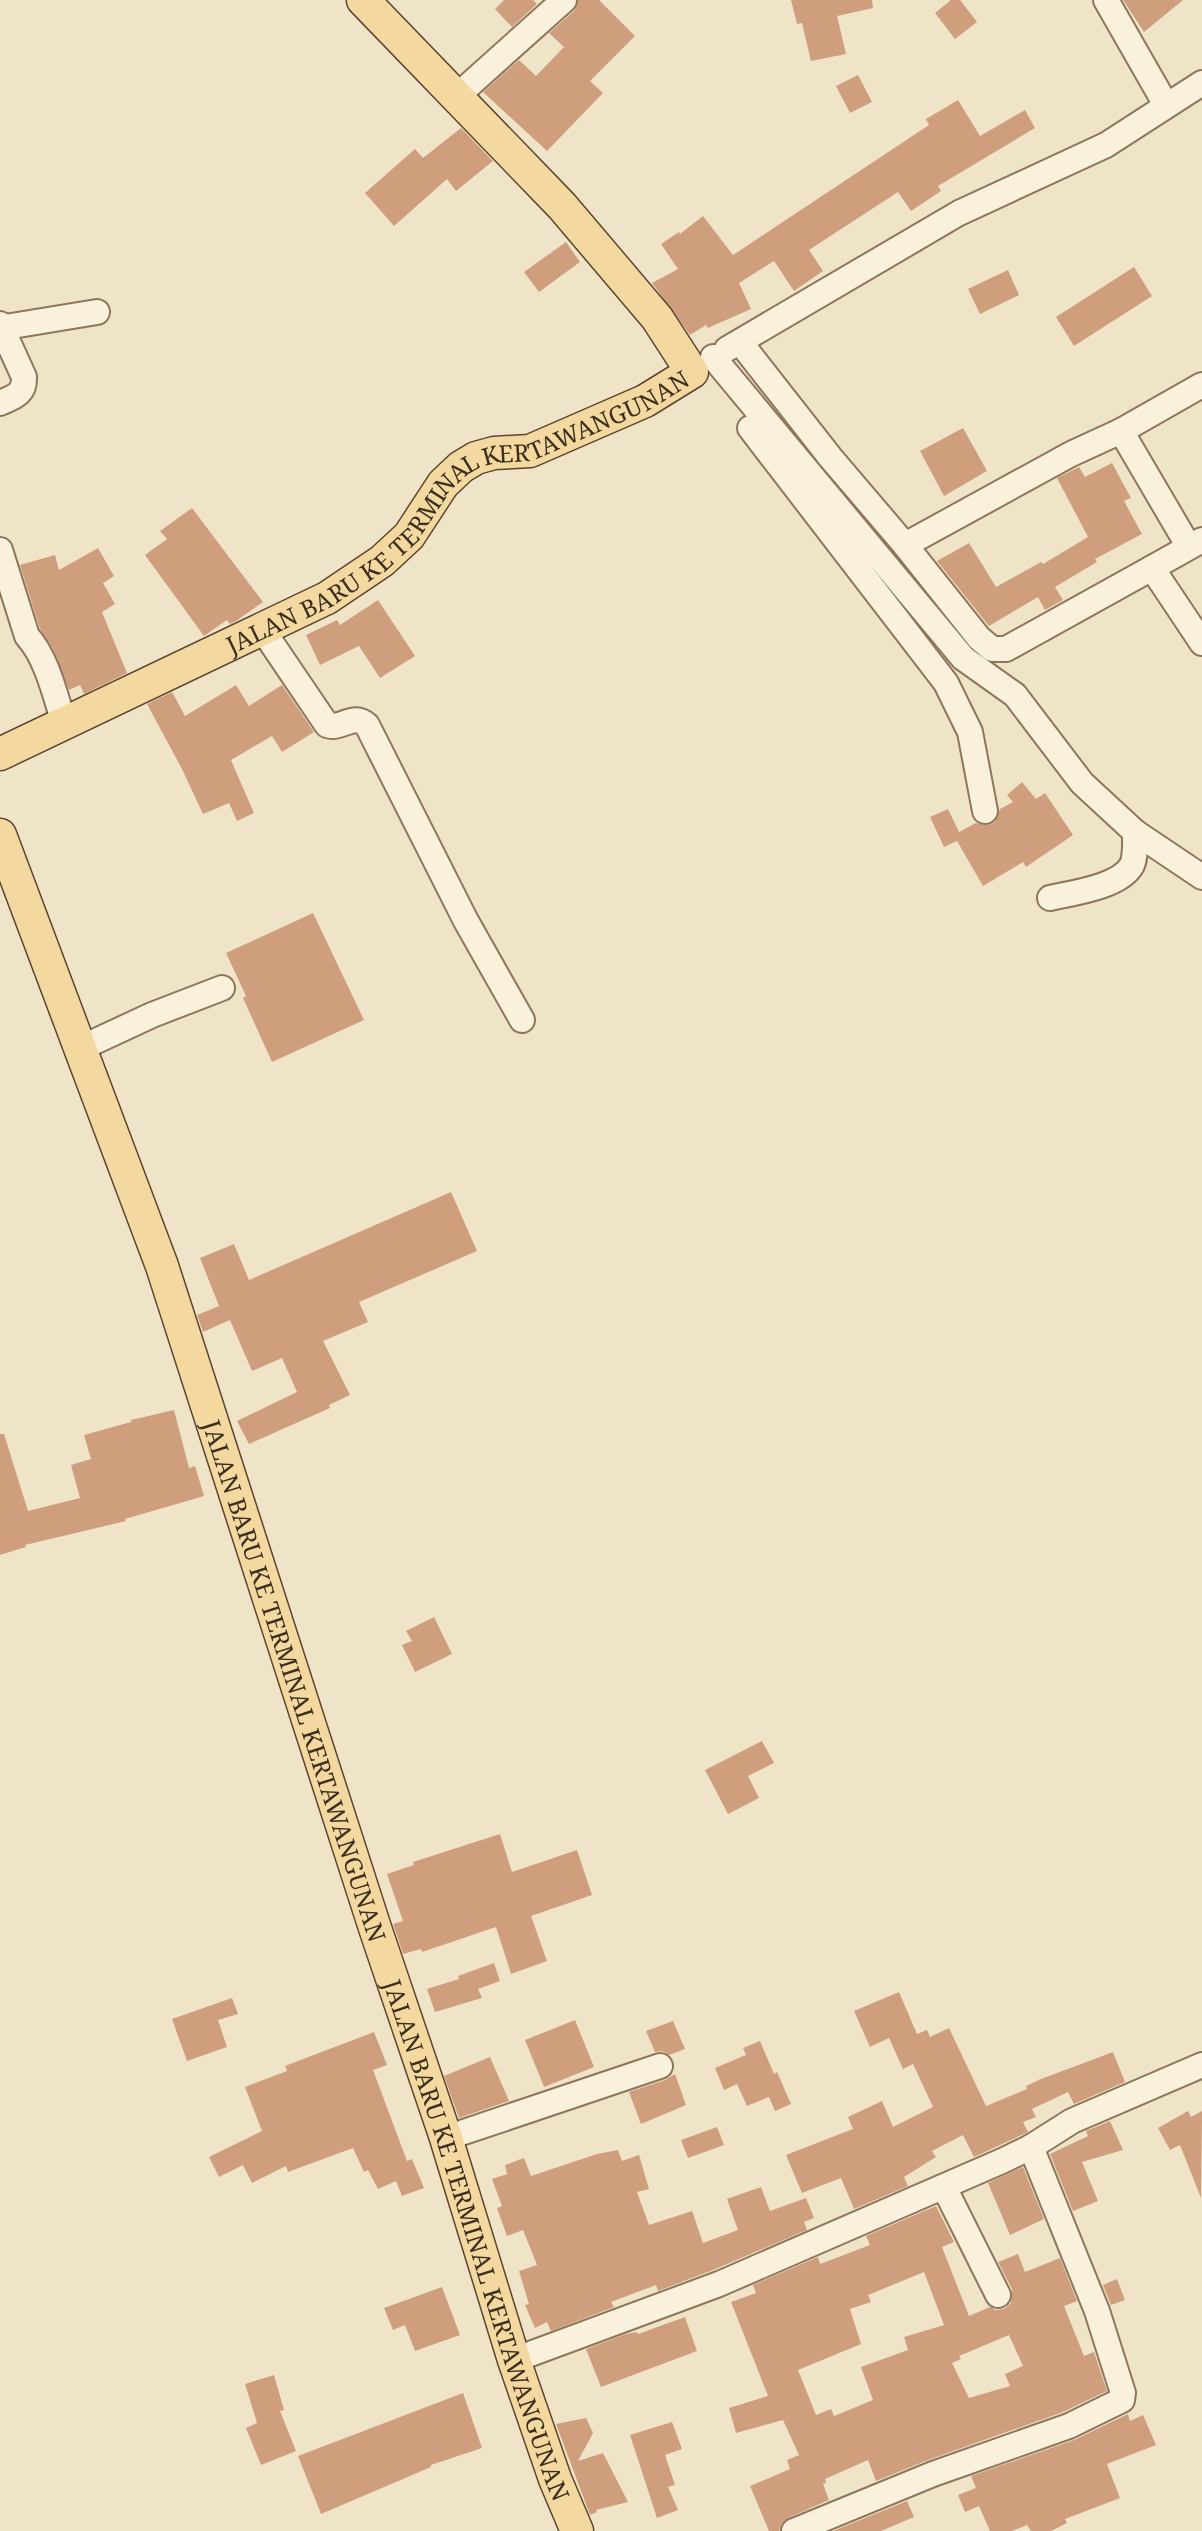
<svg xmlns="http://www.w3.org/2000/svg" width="1202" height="2531" viewBox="0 0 1202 2531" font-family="'Noto Serif',serif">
<rect width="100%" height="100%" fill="#f0e4c8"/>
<!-- building -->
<g fill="#cf9f7d" fill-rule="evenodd">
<path d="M504 0H533L537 4 512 27 495 9Z"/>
<path d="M578 0H599L635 36 590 81 603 93 547 151 483 92 519 60 536 76 564 47 549 33 574 11Z"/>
<path d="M791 0H872L873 8 837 16 846 54 811 61 802 23 797 24Z"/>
<path d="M951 0H960L977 22 955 39 935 13Z"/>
<path d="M1123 0H1183L1144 32Z"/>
<path d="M858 75 872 102 850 113 836 86Z"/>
<path d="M958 100 980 136 1025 110 1035 128 938 186 941 191 911 211 898 192 809 250 823 271 794 291 774 261 739 283 751 309 708 328 706 325 690 335 652 283 678 269 661 244 679 232 680 234 703 216 733 255 929 125 926 119Z"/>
<path d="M461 128 493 161 456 191 447 179 394 226 365 193 415 149 423 158Z"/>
<path d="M566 242 580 262 539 292 524 272Z"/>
<path d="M1134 267 1152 296 1074 346 1056 317Z"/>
<path d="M1008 270 1019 295 980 314 968 289Z"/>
<path d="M963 428 987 471 944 496 920 451Z"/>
<path d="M1112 463 1131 498 1124 501 1142 534 1095 559 1097 562 1055 587 1063 600 1045 610 1038 597 989 626 937 561 969 543 996 587 1041 562 1043 564 1088 537 1057 478 1079 467 1085 477Z"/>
<path d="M192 508 263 602 236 621 230 624 227 620 204 636 145 555 167 539 160 531Z"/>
<path d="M98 548 114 576 103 583 115 604 102 612 127 673 84 694 80 685 69 690 53 649 40 629 20 565 55 555 59 570Z"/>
<path d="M378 600 415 656 380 678 359 646 320 665 306 635 337 620 340 625Z"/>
<path d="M236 685 249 706 282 685 314 732 282 752 272 736 231 760 254 813 237 821 229 803 203 814 182 769 147 704 172 692 185 716Z"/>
<path d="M1022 782 1036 799 1045 793 1073 835 1026 867 1023 862 983 886 957 841 944 847 930 817 948 809 959 832 976 823 988 825 995 822 1000 809 1013 802 1007 795Z"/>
<path d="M313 913 364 1020 272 1062 243 998 246 996 226 953Z"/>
<path d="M451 1192 477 1251 359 1302 368 1322 323 1341 350 1395 329 1405 330 1408 249 1444 237 1421 297 1392 282 1358 252 1371 230 1320 203 1332 197 1315 219 1306 200 1258 234 1244 249 1280Z"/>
<path d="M174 1410 189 1468 195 1466 204 1496 125 1519 126 1521 25 1545 26 1547 0 1555V1434H4L28 1511 80 1498 71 1465 91 1459 84 1435 131 1422V1420Z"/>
<path d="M434 1617 452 1654 415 1672 402 1645 412 1641 406 1631Z"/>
<path d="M762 1741 774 1763 748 1776 759 1798 728 1814 705 1770Z"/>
<path d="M500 1834 512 1872 577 1850 592 1895 531 1916 547 1961 511 1974 496 1927 422 1952 421 1949 403 1954 393 1924 403 1921 387 1874 414 1865 413 1862Z"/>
<path d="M494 1963 500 1981 478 1989 482 1998 435 2012 427 1989 459 1979 458 1976Z"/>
<path d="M899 1992 917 2034 927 2030 930 2037 949 2028 986 2106 1027 2089 1026 2086 1041 2079 1113 2052 1125 2082 1074 2104 1068 2092 1032 2109 1036 2117 1023 2122 1028 2132 974 2157 963 2135 932 2151 936 2157 904 2177 908 2186 854 2209 841 2178 802 2193 786 2155 853 2129 848 2117 882 2101 893 2127 933 2107 913 2064 903 2069 889 2038 870 2047 854 2011Z"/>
<path d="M232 1998 238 2014 218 2020 227 2047 187 2061 172 2019Z"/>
<path d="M575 2020 594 2067 544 2087 525 2040Z"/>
<path d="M673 2021 685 2049 669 2055 662 2051 655 2052 646 2031Z"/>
<path d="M374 2032 387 2065 373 2070 407 2161 412 2159 424 2188 402 2196 396 2181 378 2189 368 2170 364 2172 353 2148 288 2172 286 2166 252 2183 243 2165 219 2177 209 2157 262 2131 245 2087 287 2071 285 2066Z"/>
<path d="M760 2041 774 2074 777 2072 791 2104 775 2111 769 2097 747 2106 737 2084 724 2090 715 2068 746 2055 743 2048Z"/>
<path d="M490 2057 509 2101 459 2118 444 2076Z"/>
<path d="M675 2074 686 2105 641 2124 629 2092 665 2080Z"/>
<path d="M1188 2111 1191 2117 1202 2111 1201 2198 1180 2145 1170 2150 1158 2128Z"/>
<path d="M1110 2121 1123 2150 1082 2162 1098 2201 1073 2211 1050 2154 1088 2136 1086 2131Z"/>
<path d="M717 2127 724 2145 688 2158 681 2140Z"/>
<path d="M618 2150 622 2161 639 2155 649 2189 637 2192 649 2225 692 2211 703 2243 738 2230 727 2199 761 2187 770 2211 806 2198 814 2218 804 2222 807 2230 713 2270 658 2291 656 2285 611 2302 614 2307 551 2331 547 2322 535 2328 525 2305 529 2304 519 2271 537 2265 523 2230 507 2236 497 2208 502 2206 492 2179 507 2174 505 2165 524 2158 531 2176 597 2154Z"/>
<path d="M1023 2167 1044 2219 1010 2235 988 2183Z"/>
<path d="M936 2206 954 2242 942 2247 969 2316 990 2307 996 2310 1004 2309 1011 2303 1012 2289 998 2262 1018 2254 1025 2272 1060 2258 1077 2301 1064 2306 1084 2356 1094 2352 1107 2391 1063 2412 928 2460 876 2481 868 2460 825 2479 826 2483 823 2484 829 2500 788 2518 782 2523 779 2531H769L750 2486 790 2469 787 2460 799 2455 783 2420 736 2433 729 2408 768 2396 731 2302 756 2293 753 2285 818 2257 820 2264 870 2245 866 2236ZM924 2272 944 2325 904 2337 908 2350 861 2367 873 2400 834 2416 831 2409 816 2415 798 2370 861 2344 850 2309 871 2302 868 2295ZM1009 2335 1023 2366 1005 2374 1010 2386 969 2398 952 2363 961 2359 959 2356Z"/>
<path d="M1117 2279 1125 2300 1111 2305 1103 2285Z"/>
<path d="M442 2287 460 2335 415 2351 405 2325 393 2330 384 2308Z"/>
<path d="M685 2317 697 2351 601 2387 586 2349 626 2334 637 2332 638 2334Z"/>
<path d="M274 2375 284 2410 280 2411 296 2451 261 2465 246 2428 257 2423 245 2384Z"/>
<path d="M463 2393 482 2448 431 2465V2467L321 2514 298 2456Z"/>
<path d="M1128 2414 1130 2421 1143 2415 1156 2445 1107 2464 1120 2498 1065 2519 1067 2523 1051 2531H1031L1027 2525 1012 2531H990L979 2506 965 2512 958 2495 976 2488 971 2476 1074 2440Z"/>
<path d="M586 2418 593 2433 578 2461 603 2453 628 2502 596 2510 597 2512 590 2515 556 2424Z"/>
<path d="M672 2422 682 2449 665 2455 675 2485 668 2487 678 2510 657 2518 630 2435Z"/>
<path d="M907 2501 914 2517 881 2531H833Z"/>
</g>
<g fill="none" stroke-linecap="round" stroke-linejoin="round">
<!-- minor casing -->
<g stroke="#8d765c" stroke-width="28">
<g id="minor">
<path d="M1106 0 1166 105"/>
<path d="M457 96 564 0"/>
<path d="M0 324 24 377C25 394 14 397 0 403"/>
<path d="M0 328 97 312"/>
<path d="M740 342 830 457 905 545 979 638 992 649H1006L1152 568 1202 643"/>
<path d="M727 349 959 213 1106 145 1202 83"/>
<path d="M713 357 963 658 1015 695 1082 783 1135 832 1202 877"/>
<path d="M750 428 946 683 970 732 985 811"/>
<path d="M1121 431 1202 385"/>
<path d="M905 545 1071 454 1121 431 1189 547"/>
<path d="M0 550 27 636C47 658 55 695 64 723"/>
<path d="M1152 568 1202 540"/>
<path d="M262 629 327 725C342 730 353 712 367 725L466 921 522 1020"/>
<path d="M1050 898C1072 893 1120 887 1132 865 1136 856 1135 842 1135 832"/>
<path d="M81 1048 152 1015 222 988"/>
<path d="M446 2138 660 2066"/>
<path d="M944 2187 998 2295"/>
<path d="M514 2360 719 2284 1002 2161 1031 2147 1072 2121 1202 2065"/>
<path d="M794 2531 933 2474 1069 2426 1122 2400 1123 2393 1097 2311 1031 2147"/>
</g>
</g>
<!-- major casing -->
<g stroke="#5b4430" stroke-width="35">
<g id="major">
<path id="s1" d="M0 754 327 598 382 561 409 536 443 484 461 467 476 458 494 453 530 451 645 401 692 372 657 318 562 206 363 0"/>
<path id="s2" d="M0 835 162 1266 375 1928 446 2138 514 2360 555 2479 577 2531"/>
</g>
</g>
<!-- minor -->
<use href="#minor" stroke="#faf1dc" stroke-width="24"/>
<!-- major -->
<use href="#major" stroke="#f3d9a0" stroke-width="32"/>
</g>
<g text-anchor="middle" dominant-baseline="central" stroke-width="5" stroke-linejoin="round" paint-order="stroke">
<!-- street labels -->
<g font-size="24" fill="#3d2e20" stroke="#f7eed8">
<text stroke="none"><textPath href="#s1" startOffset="525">JALAN BARU KE TERMINAL KERTAWANGUNAN</textPath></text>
<text stroke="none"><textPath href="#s2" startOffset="896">JALAN BARU KE TERMINAL KERTAWANGUNAN</textPath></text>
<text stroke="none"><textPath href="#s2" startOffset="1484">JALAN BARU KE TERMINAL KERTAWANGUNAN</textPath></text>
</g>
</g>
</svg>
